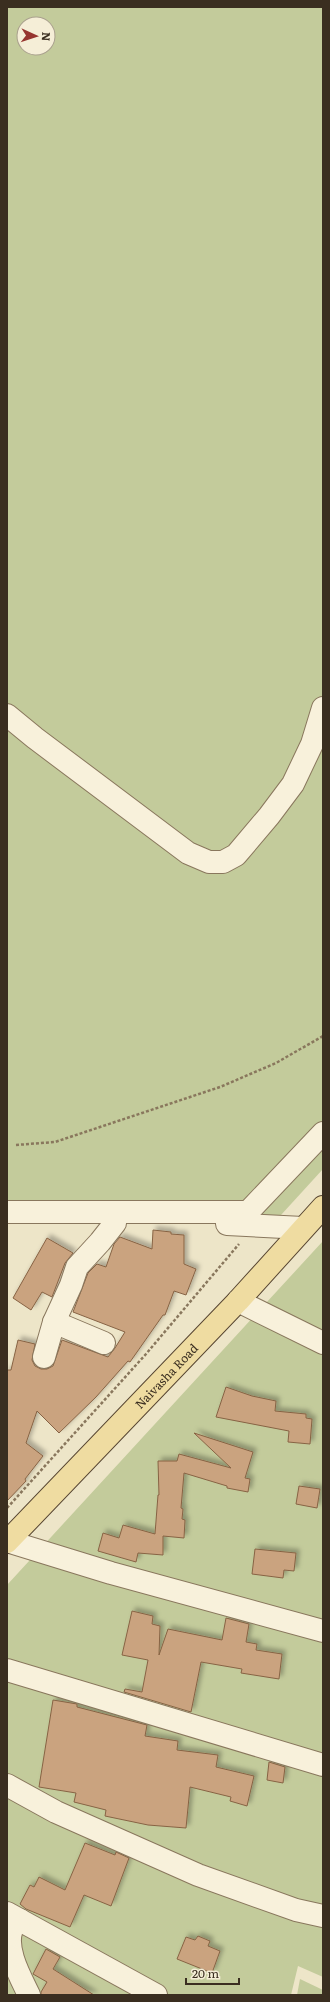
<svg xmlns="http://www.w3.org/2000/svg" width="330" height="2002" viewBox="0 0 330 2002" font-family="Literata,serif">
<defs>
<filter id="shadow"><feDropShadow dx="3.5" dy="-3.5" stdDeviation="2" flood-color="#0004"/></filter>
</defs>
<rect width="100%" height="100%" fill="#ede5c8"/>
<!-- green -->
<g fill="#c3cb9b" fill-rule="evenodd">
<path d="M7 7H323V1169L281 1215H7ZM24 24H48V48H24Z"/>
<path d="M323 1241V1977L298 1966 291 1995H7V1585Z"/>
<path d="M300 1979 323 1990V1995H297Z"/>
</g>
<!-- building -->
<g fill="#caa37f" stroke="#876344" filter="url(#shadow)">
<path d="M153 1230 171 1232V1234L184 1235V1264L196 1269 186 1295 174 1291 165 1315H163L130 1362 128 1361 96 1397 59 1433 37 1411 26 1443 43 1456 25 1479 26 1481 7 1501V1370H11L18 1340 35 1344 32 1360 35 1366 41 1369H47L53 1366 62 1340 108 1357 115 1348 125 1332 73 1312 88 1273 97 1264 106 1267 114 1244 120 1237 152 1249Z"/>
<path d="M47 1238 73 1253 65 1263 52 1297 42 1292 31 1310 13 1298Z"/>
<path d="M226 1387 252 1396 276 1401 275 1411 306 1414V1418L312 1419 310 1444 288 1442 289 1431 216 1417Z"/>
<path d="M194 1433 253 1452 245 1478 250 1479 248 1492 227 1488V1486L184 1473 181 1508 183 1509 182 1519 185 1520 184 1538 163 1536V1555L138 1553 136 1562 98 1551 103 1533 119 1538 123 1525 155 1534 158 1495H159L158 1461H177L179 1454 231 1468Z"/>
<path d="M299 1486 320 1489 317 1508 296 1504Z"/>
<path d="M255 1549 296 1553 294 1571 284 1570 283 1578 252 1574Z"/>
<path d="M132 1611 153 1616 152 1624 160 1626 159 1655 168 1629 222 1640 226 1618 249 1624 246 1642 257 1644 256 1650 282 1654 279 1679 241 1673 242 1669 201 1662 191 1712 124 1692 125 1689 142 1692 148 1660 122 1655Z"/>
<path d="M53 1700 77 1704V1707L147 1725 145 1736 178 1741 177 1750 218 1755 216 1767 254 1776 247 1806 230 1801 231 1797 190 1787 186 1828 148 1825 105 1816 106 1810 74 1802 76 1793 39 1787Z"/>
<path d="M269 1762 285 1767 283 1783 267 1780Z"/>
<path d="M85 1843 115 1855 116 1852 129 1858 111 1906 84 1895 70 1927 26 1909 20 1904 30 1885 34 1887 39 1877 65 1890Z"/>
<path d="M198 1936 210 1941 208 1946 220 1951 212 1973 177 1959 186 1937 195 1940Z"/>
<path d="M46 1949 60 1957 53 1969 94 1995H41V1992L47 1982 33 1974Z"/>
</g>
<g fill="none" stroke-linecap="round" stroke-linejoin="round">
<!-- minor casing -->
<g stroke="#89775d" stroke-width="24">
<g id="minor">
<path d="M7 715 35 738 188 853 209 862H223L236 855 269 816 293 784 312 744 323 708"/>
<path d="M7 1212H248L323 1133"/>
<path d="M227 1224 303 1228"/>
<path d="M238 1301 323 1343"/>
<path d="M54 1322 104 1343"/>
<path d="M44 1357 54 1322 71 1285 77 1267 100 1242 115 1223"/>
<path d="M7 1541 111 1573 323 1631"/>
<path d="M7 1670 323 1765"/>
<path d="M7 1785 56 1812 198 1875 296 1910 323 1916"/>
<path d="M7 1913 156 1995"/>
<path d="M20 1920C17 1922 13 1926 12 1929 4 1949 21 1978 29 1995"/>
</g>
</g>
<!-- major casing -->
<g stroke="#574531" stroke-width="24">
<g id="major">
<path id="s1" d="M7 1542 238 1301 323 1207"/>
</g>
</g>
<!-- path -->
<g stroke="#89775d" stroke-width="2.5" stroke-dasharray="3 2" stroke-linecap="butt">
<path d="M16 1145 55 1142 220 1087 276 1063 323 1036"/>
<path d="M7 1508 146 1354 239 1244"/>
</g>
<!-- minor -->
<use href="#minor" stroke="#f8f1db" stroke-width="22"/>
<!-- major -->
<use href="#major" stroke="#efdca1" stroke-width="22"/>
</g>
<g text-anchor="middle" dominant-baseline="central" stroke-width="3" stroke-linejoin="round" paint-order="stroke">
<!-- street labels -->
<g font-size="12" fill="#3a2e20" stroke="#f5eed7">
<text stroke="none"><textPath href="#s1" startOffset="230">Naivasha Road</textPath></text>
</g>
</g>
<!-- border -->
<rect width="330" height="2002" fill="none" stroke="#3a2e20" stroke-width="16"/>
<!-- north arrow -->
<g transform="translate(36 36) rotate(93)"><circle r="19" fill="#f5eed7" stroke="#aaa18e"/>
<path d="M0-3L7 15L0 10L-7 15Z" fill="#96352f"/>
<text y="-6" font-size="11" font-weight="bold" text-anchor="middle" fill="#3a2e20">N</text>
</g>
<!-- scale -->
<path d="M186 1978v6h53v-6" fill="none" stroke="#3a2e20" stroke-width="2"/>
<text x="192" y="1978" font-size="12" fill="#3a2e20" stroke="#f5eed7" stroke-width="3" paint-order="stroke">20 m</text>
</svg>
